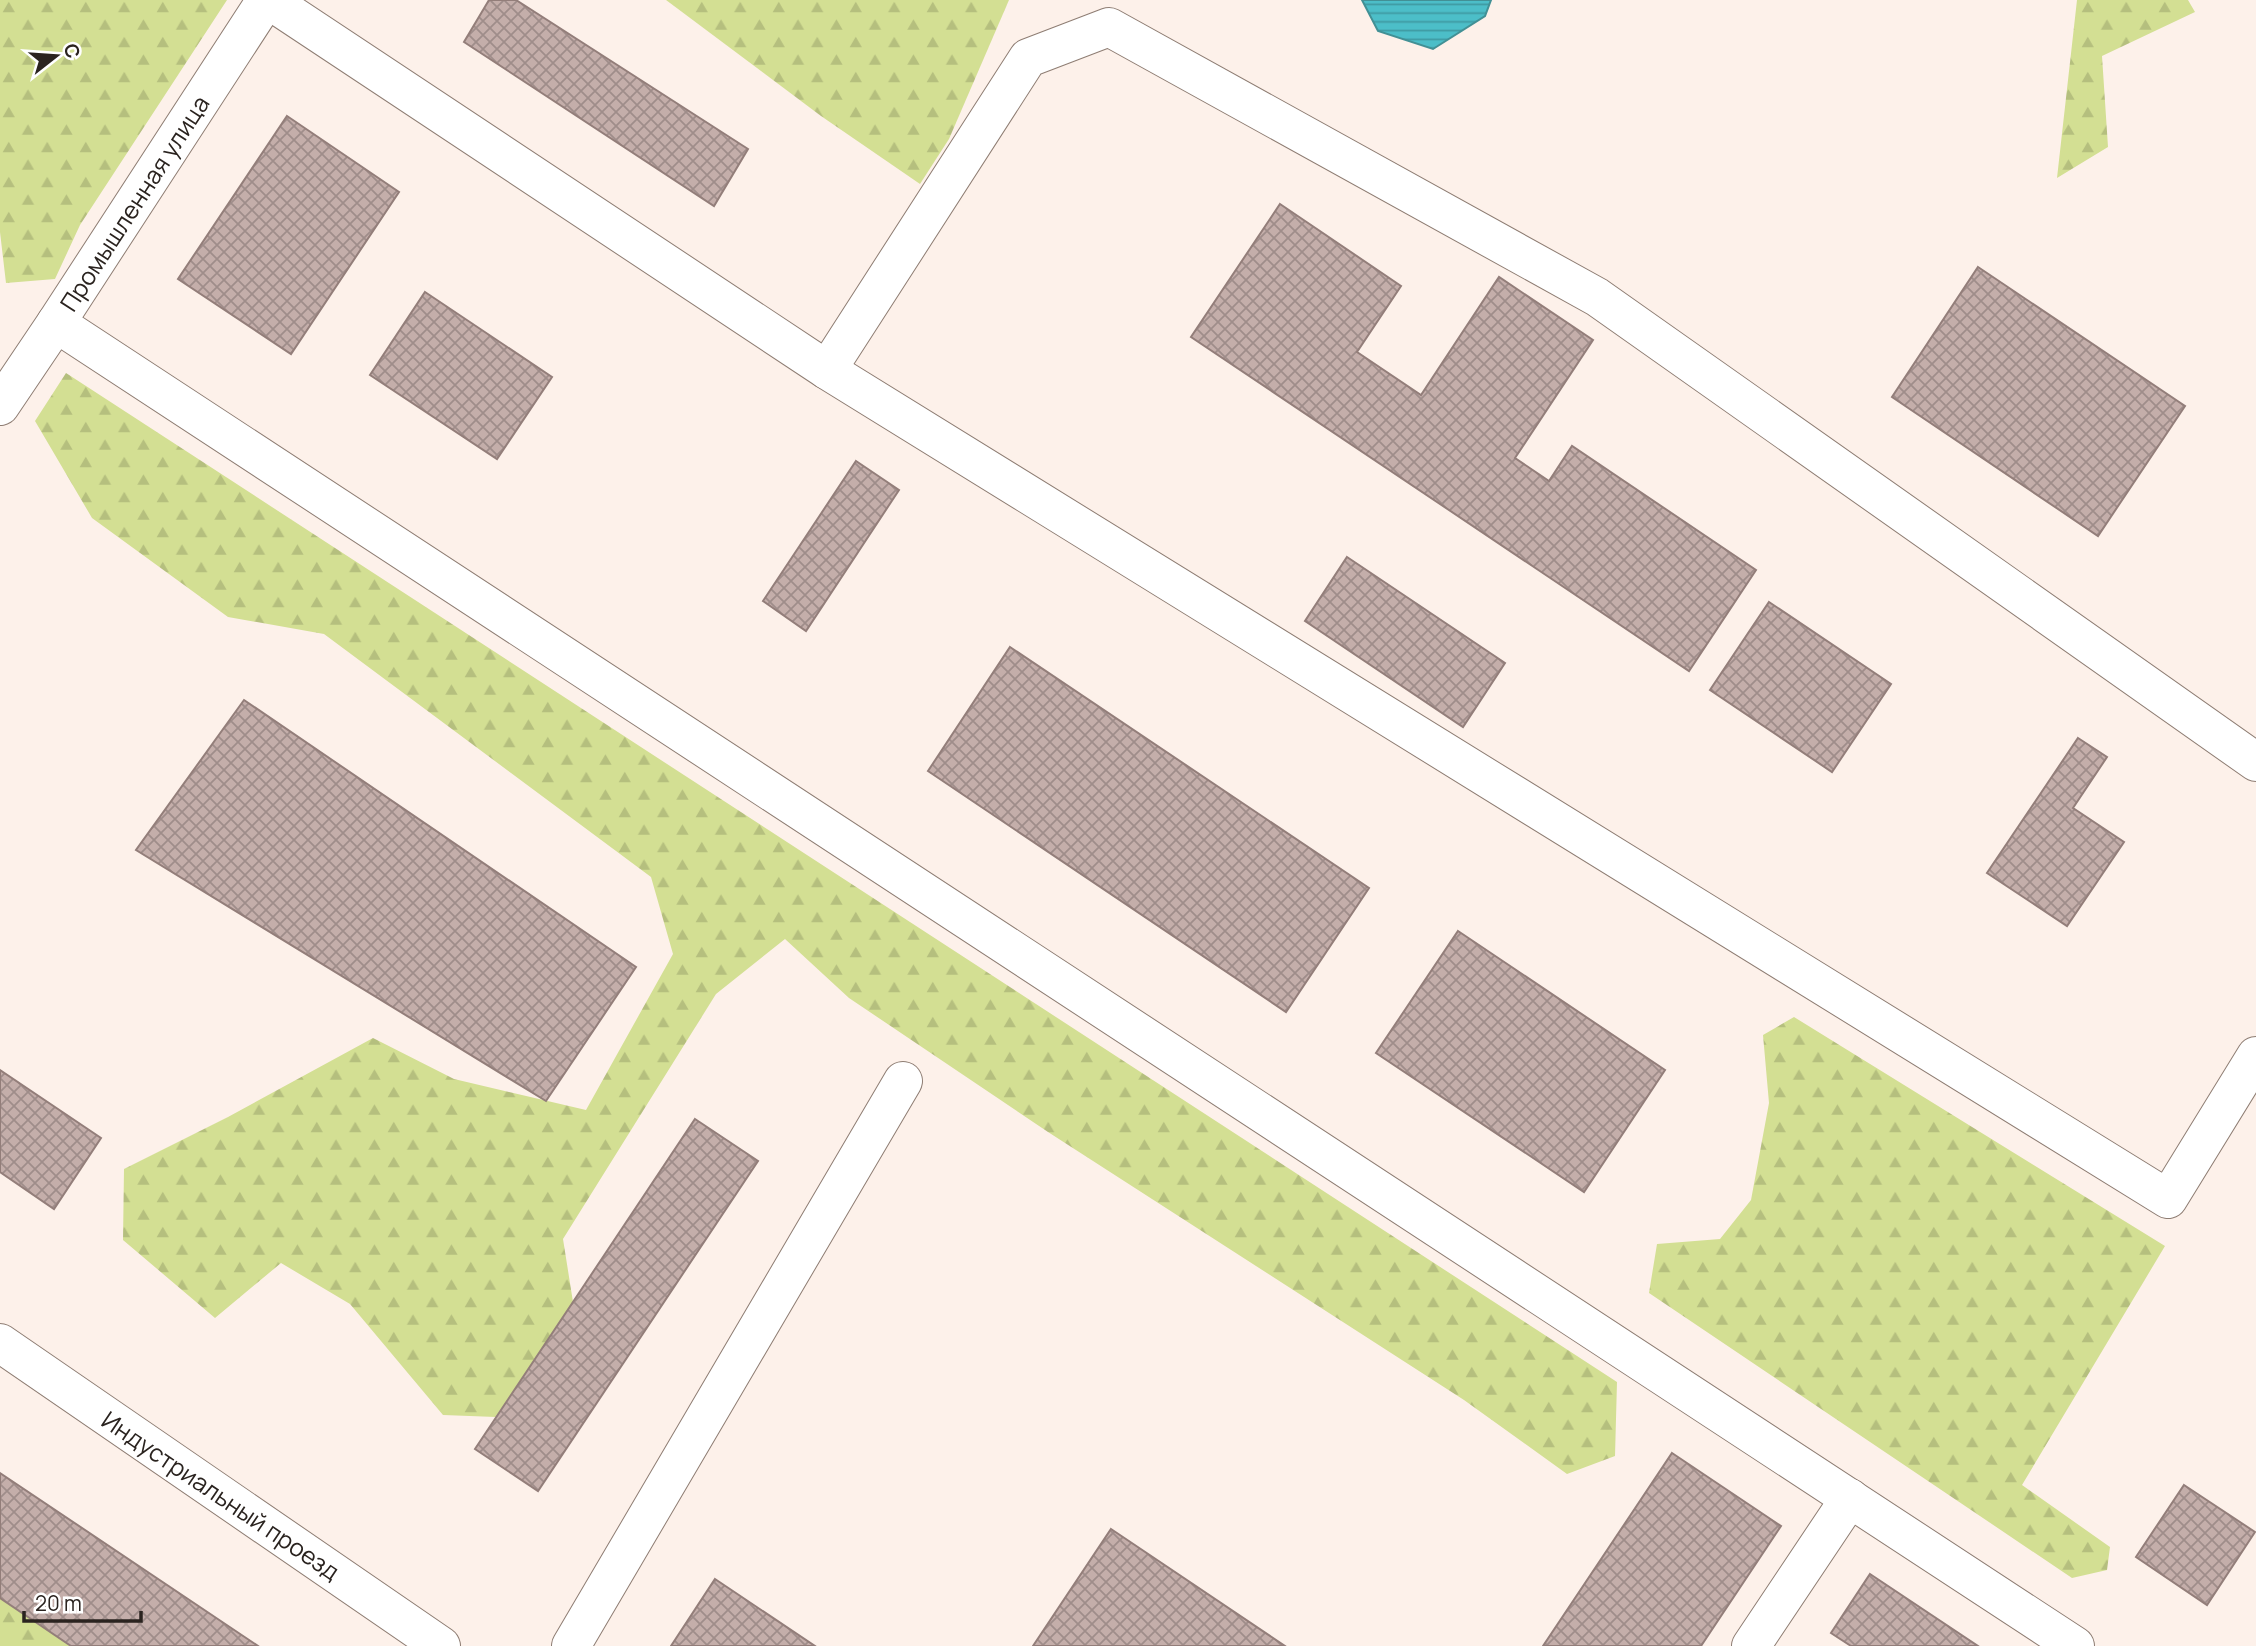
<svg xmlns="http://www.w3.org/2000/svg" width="2256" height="1646" viewBox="0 0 2256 1646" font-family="Manrope,sans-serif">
<defs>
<pattern id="forest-firs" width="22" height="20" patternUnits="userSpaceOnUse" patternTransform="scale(1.75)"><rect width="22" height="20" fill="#d3df93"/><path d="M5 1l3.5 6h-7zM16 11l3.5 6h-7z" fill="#b5bf7e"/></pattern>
<pattern id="water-rules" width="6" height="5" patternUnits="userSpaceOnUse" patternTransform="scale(1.75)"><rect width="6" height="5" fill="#4cbec8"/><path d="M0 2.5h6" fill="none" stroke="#3f9aa2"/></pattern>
<pattern id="building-cross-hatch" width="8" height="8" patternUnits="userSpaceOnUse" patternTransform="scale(1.75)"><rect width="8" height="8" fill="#c4aeaa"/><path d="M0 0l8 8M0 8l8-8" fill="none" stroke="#9f8d8a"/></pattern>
</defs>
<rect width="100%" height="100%" fill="#fdf1ea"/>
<!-- forest -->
<g fill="url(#forest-firs)">
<path d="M0 0H227L80 225 55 279 6 283 0 232Z"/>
<path d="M666 0H1009L949 139 920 184 821 116Z"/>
<path d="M2077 0H2188L2195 12 2102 56 2108 147 2057 178Z"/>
<path d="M66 373 1617 1382 1615 1456 1567 1474 1464 1400 1048 1132 849 998 785 939 716 994 563 1239 573 1302 496 1417 443 1415 350 1304 281 1263 215 1318 123 1240 124 1169 228 1117 373 1038 454 1079 586 1110 673 954 651 877 324 634 228 617 92 518 35 421Z"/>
<path d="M1794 1017 2165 1246 2022 1485 2110 1547 2107 1570 2072 1578 1649 1293 1657 1244 1720 1239 1751 1200 1769 1103 1763 1035Z"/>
<path d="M0 1598 71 1646H0Z"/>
</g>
<!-- water -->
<path fill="url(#water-rules)" stroke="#429095" stroke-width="2" d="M1362 0H1491L1485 16 1433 49 1378 31Z"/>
<!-- building -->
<g fill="url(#building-cross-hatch)" stroke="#937e7a" stroke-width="2">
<path d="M489 0H516L748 149 714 206 464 42Z"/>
<path d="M287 116 399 192 291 354 178 279Z"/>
<path d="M1280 204 1401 286 1357 352 1421 395 1499 277 1593 340 1515 458 1549 481 1572 446 1756 570 1689 671 1191 337Z"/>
<path d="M1978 267 2185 406 2098 536 1892 397Z"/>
<path d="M425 292 552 377 497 459 370 375Z"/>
<path d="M856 461 899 490 806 631 763 601Z"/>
<path d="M1347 557 1505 663 1463 727 1305 621Z"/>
<path d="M1769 602 1891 684 1832 772 1710 690Z"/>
<path d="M1010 647 1369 888 1286 1012 928 771Z"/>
<path d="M244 700 636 967 546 1101 136 850Z"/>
<path d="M2078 738 2107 757 2073 808 2124 842 2067 926 1987 873Z"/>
<path d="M1458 931 1665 1070 1584 1192 1376 1053Z"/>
<path d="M0 1070 101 1138 54 1209 0 1172Z"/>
<path d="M695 1119 758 1161 538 1491 475 1449Z"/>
<path d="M1672 1453 1781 1526 1701 1646H1543Z"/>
<path d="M0 1473 258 1646H71L0 1598Z"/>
<path d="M2184 1485 2255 1532 2207 1605 2136 1557Z"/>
<path d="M1111 1529 1285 1646H1033Z"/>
<path d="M1870 1574 1978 1646H1851L1831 1633Z"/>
<path d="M715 1579 815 1646H671Z"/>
</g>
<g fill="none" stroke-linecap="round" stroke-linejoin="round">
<!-- minor casing -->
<g stroke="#8e7d73" stroke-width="40">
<g id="minor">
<path d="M269 0 827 370 2168 1199 2256 1056"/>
<path d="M56 323 2075 1646"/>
<path d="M827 370 1028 58 1109 27 1597 297 2256 762"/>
<path d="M0 406 56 323 266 0"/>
<path d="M0 1343 441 1646"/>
<path d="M571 1646 903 1081"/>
<path d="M1751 1646 1850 1498"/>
</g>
</g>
<!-- minor -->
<use href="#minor" stroke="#fff" stroke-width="38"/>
</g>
<g text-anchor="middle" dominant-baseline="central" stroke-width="5" stroke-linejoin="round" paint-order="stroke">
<!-- street labels -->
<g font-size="24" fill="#2a231f" stroke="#fff">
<text transform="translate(134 203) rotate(-57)">Промышленная улица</text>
<text transform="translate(221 1495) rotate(34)">Индустриальный проезд</text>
</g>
</g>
<!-- north arrow -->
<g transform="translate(56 56) rotate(73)" stroke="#ffffff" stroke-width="5" paint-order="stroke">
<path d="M0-5L12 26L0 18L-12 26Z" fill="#2a231f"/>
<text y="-10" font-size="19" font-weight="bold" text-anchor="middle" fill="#2a231f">С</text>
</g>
<!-- scale -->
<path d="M24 1611v10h117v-10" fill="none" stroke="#2a231f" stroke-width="3.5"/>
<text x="35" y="1611" font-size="21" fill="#2a231f" stroke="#ffffff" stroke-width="5" paint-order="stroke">20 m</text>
</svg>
